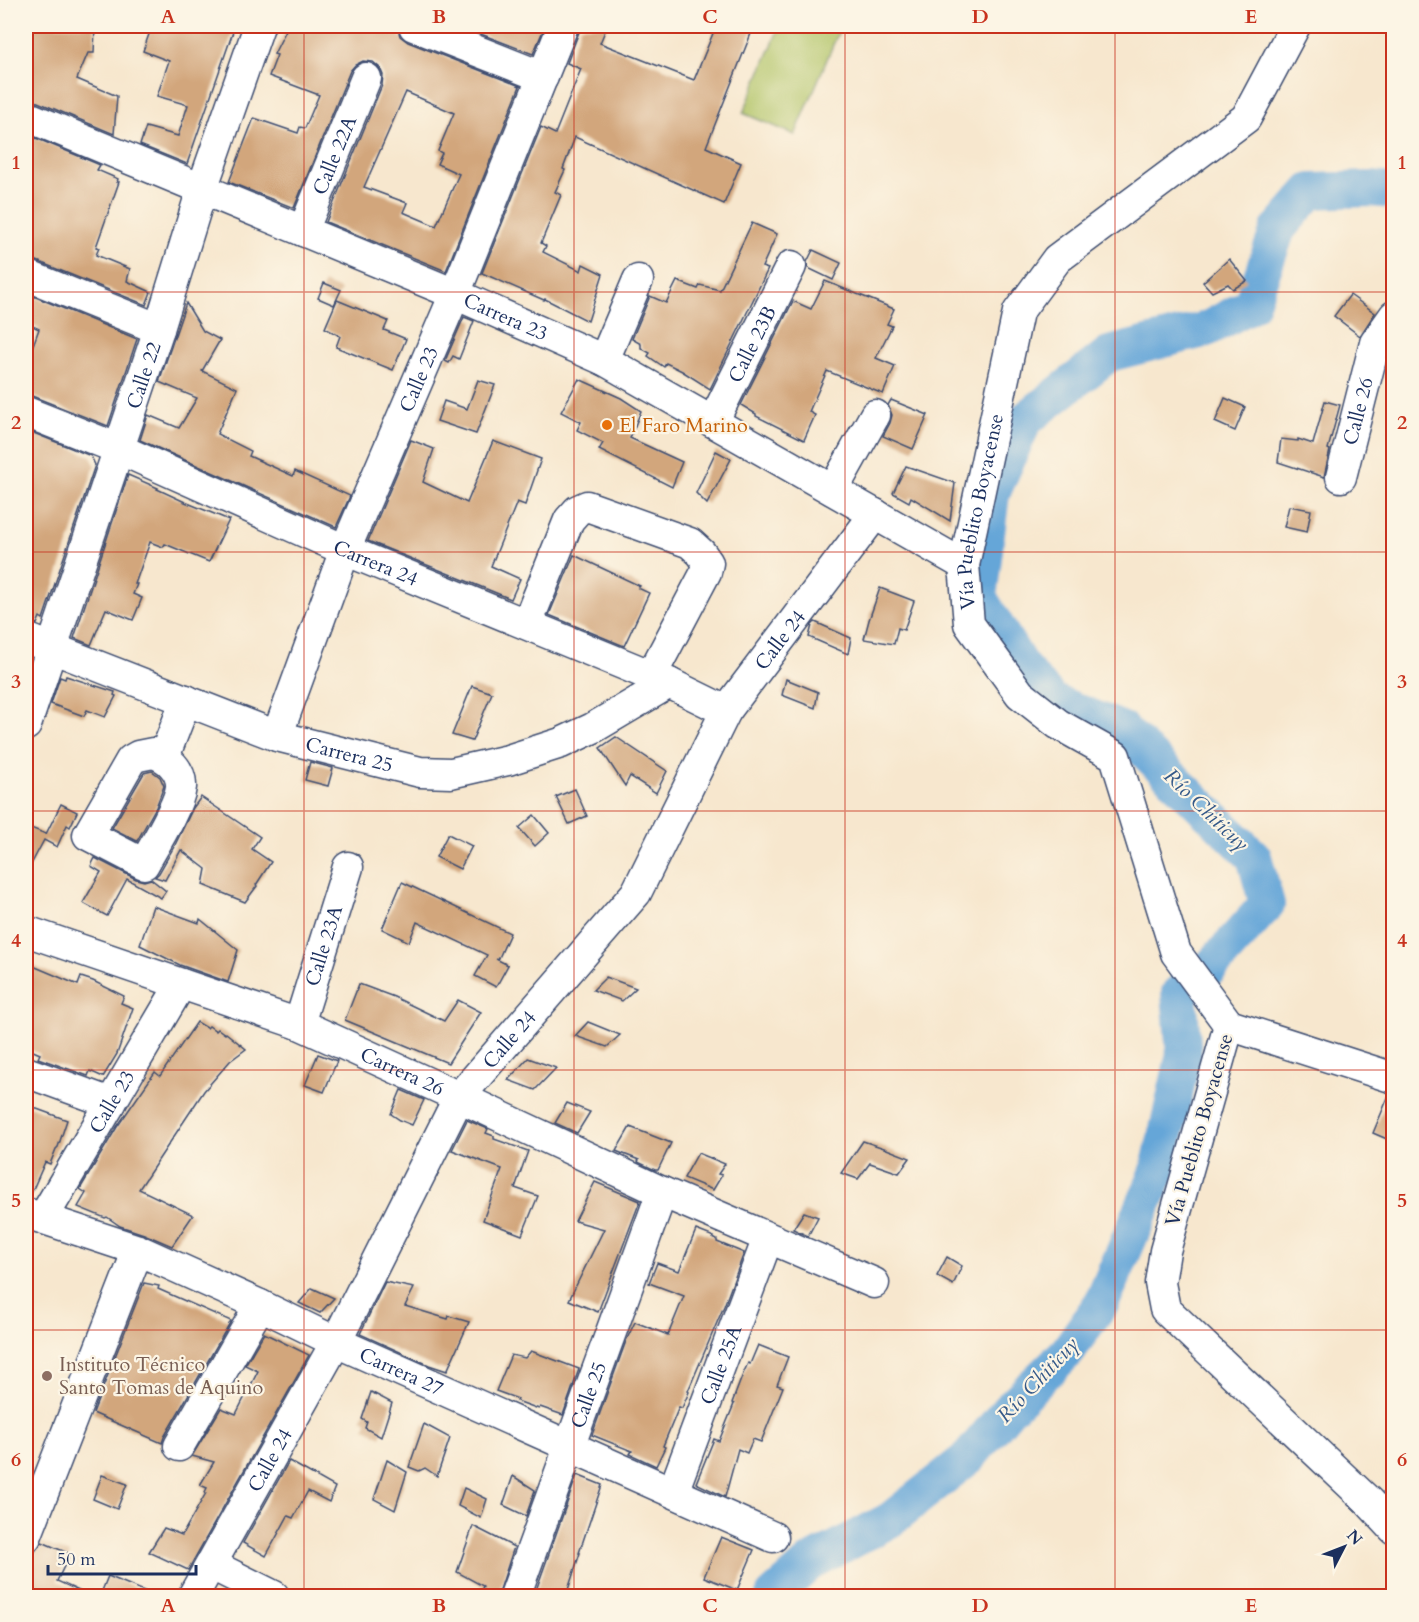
<svg xmlns="http://www.w3.org/2000/svg" width="1419" height="1622" viewBox="0 0 1419 1622" font-family="Cardo,serif">
<rect width="100%" height="100%" fill="#fcf5e5"/>
<filter id="ink" filterUnits="userSpaceOnUse"><feTurbulence type="fractalNoise" baseFrequency=".0167" numOctaves="2"/><feDisplacementMap in="SourceGraphic" scale="12" xChannelSelector="R" yChannelSelector="G"/><feConvolveMatrix kernelMatrix="1 2 1 2 8 2 1 2 1" color-interpolation-filters="sRGB"/></filter>
<filter id="wash" filterUnits="userSpaceOnUse"><feTurbulence type="fractalNoise" baseFrequency=".008" numOctaves="4" result="noise"/><feDisplacementMap in="SourceGraphic" scale="24" xChannelSelector="R" yChannelSelector="G"/><feGaussianBlur stdDeviation="1.35" result="paint"/><feColorMatrix in="noise" values="0 0 0 0 0 0 0 0 0 0 0 0 0 0 0 0 0 1.4 0 .05"/><feComposite in="paint" operator="in"/></filter>
<g filter="url(#wash)">
<rect width="100%" height="100%" fill="#f7e7ce"/>
<!-- green -->
<path fill="#b2c569" stroke="#667a64" stroke-width="1.5" d="M780 26H841L795 135 743 113Z"/>
<g fill="none" stroke-linecap="round" stroke-linejoin="round">
<!-- river -->
<path stroke="#65a6d8" stroke-width="36" d="M773 1596 811 1562 890 1520 969 1457 1009 1409 1067 1352 1102 1302 1157 1174 1184 1054 1179 993 1209 969 1267 904 1254 857 1123 730 1052 701 1021 666 979 597 992 494 1025 420 1109 354 1207 329 1251 305 1278 229 1311 191 1371 189 1394 191"/>
</g>
<g id="blocks">
<!-- building -->
<g fill="#d2a67b" fill-rule="evenodd">
<path d="M26 26H95L94 53H88L77 79 117 96 114 134 33 100 26 99Z"/>
<path d="M152 26H235L187 164 140 145 146 127 178 136 188 105 157 96 169 61 143 51Z"/>
<path d="M288 26H397L400 36 408 42 520 86 446 271 326 222 382 85 383 75 380 68 373 62 363 61 355 65 350 71 294 208 229 182 254 118 298 133 300 127 305 128 319 95 269 76 277 55 274 54ZM406 92 454 113 438 151 442 153 437 164 459 174 436 226 403 212 407 203 364 187Z"/>
<path d="M460 26H545L533 54Z"/>
<path d="M580 26H607L600 43 694 80 716 26H754L706 147 741 163 724 204 575 137 563 169 565 170 555 192 561 195 541 243 546 246 543 252 581 271 583 264 603 274 588 321 545 299 544 300 482 273 541 127 555 134 581 69 567 63 579 32Z"/>
<path d="M26 134 100 165 97 170 118 179 117 182H119L96 247 99 248 96 255 130 269 127 281 151 292 146 305 32 259 26 258Z"/>
<path d="M752 223 777 234 762 267 768 269 710 389 682 371 666 363 664 367 648 356 650 353 641 348V344L632 339 650 296 666 303 677 281 698 289 700 285 720 290Z"/>
<path d="M813 250 841 263 833 280 808 268 807 262Z"/>
<path d="M1229 259 1247 281 1233 289 1228 284 1212 292 1203 282Z"/>
<path d="M825 281 894 309 887 324 892 326 876 358 895 366 883 394 827 371 811 407 809 412 815 415 804 440 756 416V414L741 405 793 301 811 309Z"/>
<path d="M324 283 341 290 334 305 318 298Z"/>
<path d="M26 293 137 339 108 426 32 396 26 395V358L28 359 39 329 26 323Z"/>
<path d="M1350 295 1375 313 1360 336 1334 316Z"/>
<path d="M337 300 388 321 384 330 406 339 393 370 336 347 340 336 325 328Z"/>
<path d="M186 303 203 331 220 340 202 371 237 388 217 434 251 451 249 456 293 476 295 471 350 496 336 527 140 440 148 415 179 428 197 398 159 382Z"/>
<path d="M464 317 474 321 459 359 453 356 449 363 445 361Z"/>
<path d="M579 379 621 398 641 411 630 438 682 462 672 487 599 450 603 443 577 430 581 422 561 412Z"/>
<path d="M478 380 495 385 476 434 437 421 444 401 467 409Z"/>
<path d="M1225 398 1245 407 1235 431 1215 422Z"/>
<path d="M891 400 928 415 913 449 883 436 890 423 892 415 888 405Z"/>
<path d="M1325 401 1340 405 1328 449 1330 450 1324 477 1278 462 1281 439 1298 441V439L1313 444Z"/>
<path d="M26 430 91 456 95 465 43 619 40 617 37 624 26 621Z"/>
<path d="M411 440 434 449 423 482 467 503 493 441 541 459 525 505 517 502 491 566 520 579 511 599 368 541Z"/>
<path d="M716 451 731 459 707 504 696 493Z"/>
<path d="M906 466 955 483 950 521 911 497 909 502 893 493Z"/>
<path d="M128 475 158 488 157 489 185 502 229 520 209 562 165 544 163 547 150 542 135 584H137L133 594 142 598 133 620 106 609 91 645 74 638Z"/>
<path d="M1289 506 1311 510 1307 532 1284 527Z"/>
<path d="M574 555 640 586 638 588 649 593 624 646 549 615Z"/>
<path d="M880 588 914 601 904 630 898 628 894 644 864 639 869 620Z"/>
<path d="M815 622 851 638 848 654 809 637 812 625Z"/>
<path d="M66 676 115 692 114 695 116 696 105 717 87 710 84 716 51 704 60 677 65 679Z"/>
<path d="M786 679 818 692 815 708 782 695Z"/>
<path d="M472 686 492 693 472 741 452 735Z"/>
<path d="M616 737 667 771 656 793 630 776 625 786 600 748Z"/>
<path d="M310 762 333 768 328 786 305 780Z"/>
<path d="M152 771 160 777 164 786 156 807 137 841 112 828 144 773Z"/>
<path d="M575 789 587 816 569 824 556 797Z"/>
<path d="M201 797 260 837 252 849 271 862 256 885 257 886 245 902 203 885 206 869 181 850 165 880 155 877 159 873 175 845 193 808Z"/>
<path d="M61 804 77 812 70 827 67 825 57 847 44 840 26 874V826L46 834Z"/>
<path d="M534 815 549 833 535 846 519 828Z"/>
<path d="M448 834 472 846 460 869 436 857Z"/>
<path d="M95 858 136 879 144 881 151 879 166 891 161 898 127 879 107 916 83 903 101 872 91 866Z"/>
<path d="M402 882 510 933 498 960 496 959 508 965 496 987 475 976 487 955 417 922 409 942 382 929Z"/>
<path d="M153 906 199 923 200 919 238 950 228 982 180 965 140 945Z"/>
<path d="M26 963 78 985 81 977 93 981 124 996 121 1003 133 1008 117 1054 103 1077 90 1071 88 1076 38 1058 40 1054 26 1048Z"/>
<path d="M606 977 636 988 622 1001 593 990Z"/>
<path d="M359 984 394 997 444 1021 458 1000 481 1012 448 1063 345 1020Z"/>
<path d="M197 1022 207 1028 209 1026 216 1031 218 1029 225 1034 226 1033 246 1049 230 1061 204 1091 139 1189 193 1215 172 1246 144 1234 120 1226 107 1217 105 1218 78 1207 86 1193 80 1189 117 1127 155 1072 160 1076Z"/>
<path d="M588 1022 620 1035 607 1047 575 1036Z"/>
<path d="M318 1054 337 1061 324 1092 305 1085Z"/>
<path d="M528 1058 556 1068 535 1090 508 1080Z"/>
<path d="M401 1090 424 1100 412 1125 400 1120 391 1114Z"/>
<path d="M1389 1095H1394V1142L1373 1133Z"/>
<path d="M567 1103 590 1112 577 1133 555 1123Z"/>
<path d="M26 1105 67 1120 58 1147 56 1149 50 1164 45 1162 30 1196H26Z"/>
<path d="M467 1120 488 1129 486 1133 494 1136V1139L528 1151 515 1188 538 1196 522 1235 483 1220 502 1169 452 1150Z"/>
<path d="M630 1127 671 1143 658 1170H655L638 1162 639 1160 616 1151Z"/>
<path d="M863 1141 884 1148 910 1158 899 1173 870 1163 858 1179 841 1173Z"/>
<path d="M698 1153 725 1164 718 1174 722 1175 713 1190 684 1178Z"/>
<path d="M595 1182 640 1201 598 1312 569 1300 604 1229 575 1221Z"/>
<path d="M804 1212 818 1217 808 1236 793 1229Z"/>
<path d="M696 1230 714 1237 713 1238 717 1240V1242L744 1253 724 1306 688 1391 689 1392 682 1408 679 1407 663 1446 665 1447 656 1466 630 1454 632 1451 592 1435 626 1341 635 1322 668 1335 684 1296 649 1283 657 1263 679 1271Z"/>
<path d="M947 1257 962 1266 953 1285 937 1276Z"/>
<path d="M385 1282 414 1288 405 1306 448 1319 449 1316 469 1322 447 1371 429 1365 360 1334Z"/>
<path d="M144 1283 159 1286 158 1289 231 1321 164 1437 162 1443 93 1413Z"/>
<path d="M312 1288 334 1298 320 1313 299 1303Z"/>
<path d="M264 1333 309 1355 188 1570 149 1552 164 1528 182 1535 206 1493 205 1492 207 1488 200 1485 214 1462 192 1456 221 1408 236 1414 258 1371 245 1365Z"/>
<path d="M758 1345 788 1357 777 1385 783 1387 761 1442 753 1439 747 1453 738 1449 725 1497 696 1483 714 1439 719 1441 734 1404 732 1403 743 1374 748 1363 750 1364Z"/>
<path d="M531 1351 579 1369 563 1415 540 1407 539 1409 517 1401 518 1399 496 1391 511 1355 525 1358Z"/>
<path d="M371 1392 392 1403 381 1437 365 1428 367 1422 362 1419Z"/>
<path d="M424 1424 450 1438 437 1476 425 1468 419 1471 409 1467Z"/>
<path d="M387 1460 407 1472 395 1510 374 1499Z"/>
<path d="M289 1461 335 1487 329 1502 308 1491 293 1518 288 1516 266 1556 243 1543Z"/>
<path d="M102 1475 127 1484 117 1509 93 1499Z"/>
<path d="M577 1475 602 1485 579 1553H580L566 1596H534Z"/>
<path d="M513 1476 535 1490 526 1516 503 1505Z"/>
<path d="M464 1488 487 1499 481 1518 458 1506Z"/>
<path d="M473 1526 514 1547 498 1596H479L483 1586 457 1572Z"/>
<path d="M721 1537 754 1550 737 1590 704 1577Z"/>
<path d="M42 1542 70 1554 57 1581 90 1596H26V1573L35 1551Z"/>
<path d="M108 1576 156 1596H100Z"/>
</g>
</g>
</g>
<g filter="url(#ink)">
<use href="#blocks" fill-opacity="0" stroke="#3c4b6f" stroke-width="1.5"/>
<g fill="none" stroke-linecap="round" stroke-linejoin="round">
<!-- minor casing -->
<g stroke="#3c4b6f" stroke-width="33">
<g id="minor">
<path d="M414 26 543 77"/>
<path id="s1" d="M26 116 455 294 604 360 964 565"/>
<path id="s2" d="M303 231 366 78"/>
<path d="M26 275 159 329"/>
<path d="M604 360 638 280"/>
<path id="s3" d="M26 412 119 449 345 550 669 683 726 711"/>
<path id="s4" d="M713 422 791 266"/>
<path id="s5" d="M1341 477 1375 343 1394 316"/>
<path d="M833 490 875 415"/>
<path d="M527 624 569 520 578 510 587 506 690 543 701 553 708 563 706 572 651 676"/>
<path id="s6" d="M26 638 277 736 420 772 451 773 508 760 561 743 593 728 669 683"/>
<path id="s7" d="M26 725 159 329 202 189 259 26"/>
<path id="s8" d="M277 736 345 550 455 294 563 26"/>
<path d="M153 753C168 757 182 771 181 787 179 806 154 846 144 864L88 835 131 760 138 756Z"/>
<path d="M164 757 186 700"/>
<path id="s9" d="M26 931 299 1024 459 1097 662 1192 874 1283"/>
<path id="s10" d="M299 1024 348 867"/>
<path id="s11" d="M1229 1025 1176 953 1115 756 1058 724 1020 694 969 624 964 565 1018 312 1057 259 1246 118 1295 26"/>
<path d="M1229 1025 1165 1251 1160 1283 1165 1309 1368 1501 1394 1529"/>
<path d="M1229 1025 1394 1078"/>
<path d="M26 1072 111 1103"/>
<path id="s12" d="M26 1213 138 1250 260 1305 336 1342 773 1537"/>
<path id="s13" d="M43 1218 181 984"/>
<path d="M179 1446 260 1305"/>
<path id="s14" d="M673 1492 768 1238"/>
<path d="M26 1537 138 1250"/>
<path d="M212 1565 274 1596"/>
<path id="s15" d="M193 1596 336 1342 459 1097 636 893 726 711 875 514"/>
<path id="s16" d="M515 1596 662 1192"/>
</g>
</g>
<!-- minor -->
<use href="#minor" stroke="#fff" stroke-width="30"/>
</g>
</g>
<!-- grid -->
<path fill="none" stroke="#c8321e" stroke-width="1.5" stroke-opacity="0.55" d="M304 26V1596M574 26V1596M845 26V1596M1115 26V1596M26 292H1394M26 552H1394M26 811H1394M26 1070H1394M26 1330H1394"/>
<!-- markers -->
<circle fill="#e8710a" stroke="#fcf5e5" stroke-width="2" cx="607" cy="425" r="6"/>
<circle fill="#8d6e63" stroke="#fcf5e5" stroke-width="2" cx="47" cy="1376" r="6"/>
<g text-anchor="middle" dominant-baseline="central" stroke-width="4.5" stroke-linejoin="round" paint-order="stroke">
<!-- street labels -->
<g font-size="20" fill="#1b2f5e" stroke="#fcf5e5">
<text stroke="none"><textPath href="#s2" startOffset="82">Calle 22A</textPath></text>
<text stroke="none"><textPath href="#s1" startOffset="520">Carrera 23</textPath></text>
<text stroke="none"><textPath href="#s4" startOffset="87">Calle 23B</textPath></text>
<text stroke="none"><textPath href="#s7" startOffset="369">Calle 22</textPath></text>
<text stroke="none"><textPath href="#s8" startOffset="384">Calle 23</textPath></text>
<text stroke="none"><textPath href="#s5" startOffset="68">Calle 26</textPath></text>
<text stroke="none"><textPath href="#s11" startOffset="610">Vía Pueblito Boyacense</textPath></text>
<text stroke="none"><textPath href="#s3" startOffset="381">Carrera 24</textPath></text>
<text stroke="none"><textPath href="#s15" startOffset="1128">Calle 24</textPath></text>
<text stroke="none"><textPath href="#s6" startOffset="344">Carrera 25</textPath></text>
<text stroke="none"><textPath href="#s10" startOffset="82">Calle 23A</textPath></text>
<text stroke="none"><textPath href="#s15" startOffset="642">Calle 24</textPath></text>
<text stroke="none"><textPath href="#s9" startOffset="402">Carrera 26</textPath></text>
<text stroke="none"><textPath href="#s13" startOffset="135">Calle 23</textPath></text>
<text transform="translate(1199 1130) rotate(-74)">Vía Pueblito Boyacense</text>
<text stroke="none"><textPath href="#s14" startOffset="136">Calle 25A</textPath></text>
<text stroke="none"><textPath href="#s12" startOffset="408">Carrera 27</textPath></text>
<text stroke="none"><textPath href="#s16" startOffset="214">Calle 25</textPath></text>
<text stroke="none"><textPath href="#s15" startOffset="156">Calle 24</textPath></text>
</g>
<!-- food labels -->
<g font-size="20" fill="#c56008" stroke="#fcf5e5" text-anchor="start">
<text x="619" y="425">El Faro Marino</text>
</g>
<!-- education labels -->
<g font-size="20" fill="#785e54" stroke="#fcf5e5" text-anchor="start">
<text x="59" y="1364">Instituto Técnico<tspan x="59" dy="23">Santo Tomas de Aquino</tspan></text>
</g>
<!-- water labels -->
<g font-size="21" font-style="italic" fill="#355989" stroke="#fcf5e5">
<text transform="translate(1206 810) rotate(44)">Río Chiticuy</text>
<text transform="translate(1038 1380) rotate(-47)">Río Chiticuy</text>
</g>
</g>
<!-- margin -->
<rect width="1419" height="1622" fill="none" stroke="#fcf5e5" stroke-width="66"/>
<!-- north arrow -->
<g transform="translate(1344 1547) rotate(48)" stroke="#fcf5e5" stroke-width="4.5" paint-order="stroke">
<path d="M0-4.5L10 22L0 15L-10 22Z" fill="#1b2f5e"/>
<text y="-9" font-size="16" font-weight="bold" text-anchor="middle" fill="#1b2f5e">N</text>
</g>
<!-- scale -->
<path d="M48 1565v9h148v-9" fill="none" stroke="#1b2f5e" stroke-width="3"/>
<text x="57" y="1565" font-size="18" fill="#1b2f5e" stroke="#fcf5e5" stroke-width="4.5" paint-order="stroke">50 m</text>
<rect x="33" y="33" width="1353" height="1556" fill="none" stroke="#c8321e" stroke-width="2"/>
<g font-size="20" text-anchor="middle" font-weight="bold" fill="#c8321e">
<text x="168" y="23">A</text>
<text x="439" y="23">B</text>
<text x="710" y="23">C</text>
<text x="980" y="23">D</text>
<text x="1251" y="23">E</text>
<text x="16" y="169">1</text>
<text x="1402" y="169">1</text>
<text x="16" y="429">2</text>
<text x="1402" y="429">2</text>
<text x="16" y="688">3</text>
<text x="1402" y="688">3</text>
<text x="16" y="947">4</text>
<text x="1402" y="947">4</text>
<text x="16" y="1207">5</text>
<text x="1402" y="1207">5</text>
<text x="16" y="1466">6</text>
<text x="1402" y="1466">6</text>
<text x="168" y="1612">A</text>
<text x="439" y="1612">B</text>
<text x="710" y="1612">C</text>
<text x="980" y="1612">D</text>
<text x="1251" y="1612">E</text>
</g>
</svg>
